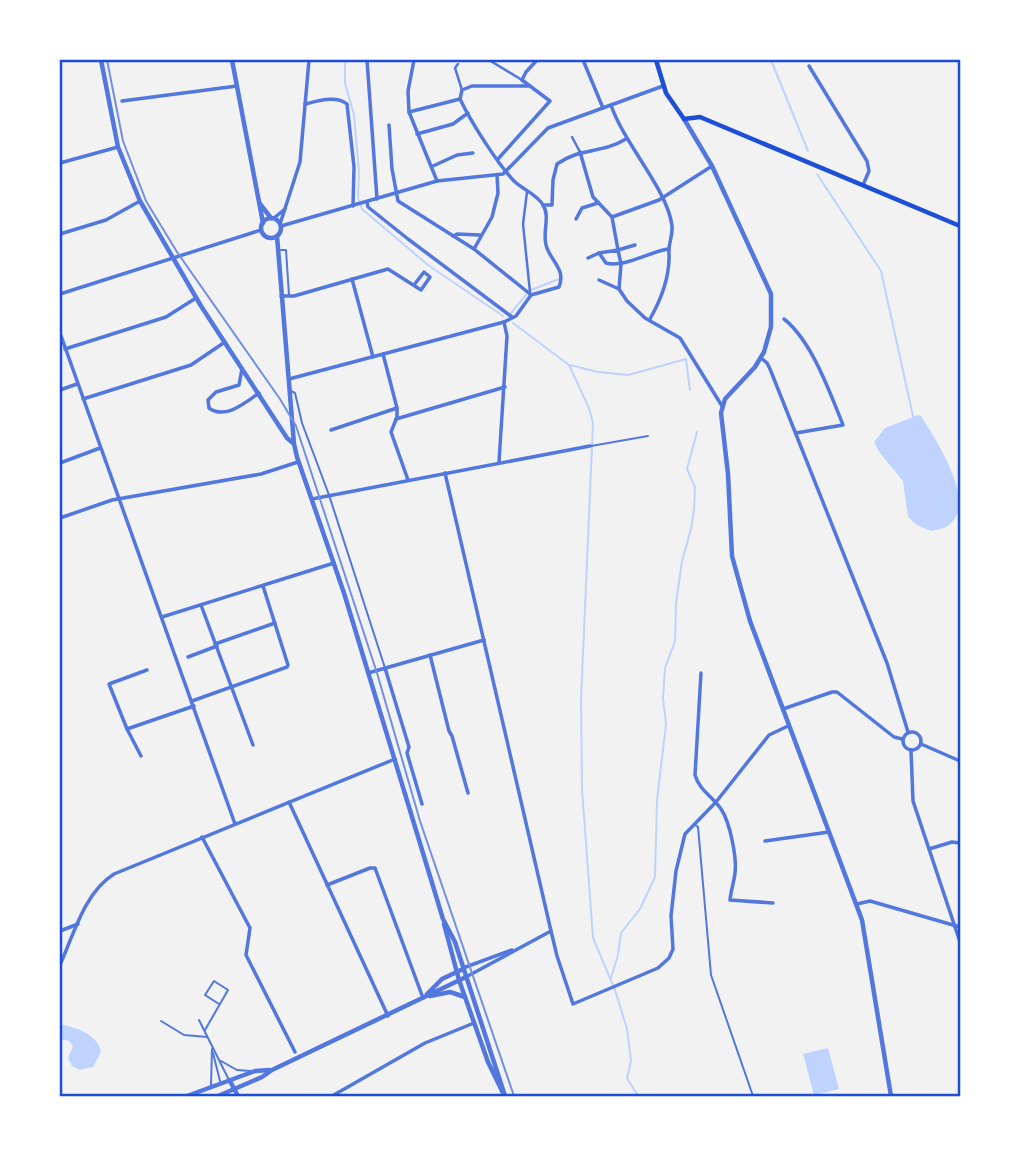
<svg xmlns="http://www.w3.org/2000/svg" width="1020" height="1156" viewBox="0 0 1020 1156" font-family="Barlow,sans-serif">
<rect width="100%" height="100%" fill="#f2f2f2"/>
<!-- water -->
<g fill="#bfd3fe">
<path d="M918 415 921 416C935 438 976 501 951 523 947 528 937 530 931 531L917 525 908 517 903 481 880 453 874 442 885 428Z"/>
<path d="M60 1024C76 1028 97 1033 101 1052L93 1067 80 1070 72 1066 68 1058 73 1046 69 1041 60 1039Z"/>
<path d="M828 1048 839 1089 814 1095 803 1054Z"/>
</g>
<g fill="none" stroke-linecap="round" stroke-linejoin="round">
<!-- stream -->
<g stroke="#bfd3fe" stroke-width="2">
<path d="M345 60V83L354 115 359 172 358 198 362 209 428 265 503 316"/>
<path d="M771 60 808 151"/>
<path d="M817 174 881 271 913 416"/>
<path d="M531 290 559 279"/>
<path d="M511 313 526 295"/>
<path d="M513 323 569 365 589 408 593 423 581 700 582 789 593 938 615 990 627 1029 631 1061 627 1078 638 1096"/>
<path d="M570 365 598 372 628 375 686 359 690 390"/>
<path d="M611 978 618 955 621 933 640 909 655 877 657 800 666 724 663 698 665 668 675 641 676 603 682 561 691 529 694 509 695 487 687 469 697 432"/>
</g>
<!-- service -->
<g stroke="#5277de" stroke-width="2">
<path d="M281 250H286L289 295"/>
<path d="M291 391 295 393 302 423 329 495 385 668"/>
<path d="M591 446 648 436"/>
<path d="M694 824 698 827 711 975 753 1096"/>
<path d="M199 1020 229 1080"/>
<path d="M161 1021 184 1035 207 1037"/>
<path d="M205 1030 228 990 214 981 205 995 219 1004"/>
<path d="M213 1053 220 1081"/>
<path d="M221 1061 237 1070 251 1071"/>
<path d="M211 1085 212 1049"/>
</g>
<!-- pedestrian -->
<g stroke="#5277de" stroke-width="2.5">
<path d="M489 60 522 80"/>
<path d="M458 64 455 68 462 90"/>
<path d="M572 137 580 152"/>
<path d="M527 192 523 224 530 292"/>
</g>
<!-- minor -->
<g stroke="#5277de" stroke-width="3.5">
<path d="M367 60 377 199"/>
<path d="M414 60 408 91 409 112 437 181"/>
<path d="M583 60 603 108"/>
<path d="M809 66 867 161 869 171 863 185"/>
<path d="M522 80 526 72 537 60"/>
<path d="M122 101 237 86"/>
<path d="M305 104C318 101 336 95 347 104L354 167 353 206"/>
<path d="M611 105C624 144 668 190 672 226 673 236 668 244 669 253 670 277 662 298 650 319"/>
<path d="M409 112 460 99"/>
<path d="M389 125 392 169 398 201 474 249 530 294"/>
<path d="M417 134 453 124 468 113"/>
<path d="M580 152 593 197 612 217 618 250 635 245"/>
<path d="M498 159 550 101 522 80"/>
<path d="M60 163 118 147"/>
<path d="M433 166 457 155 473 153"/>
<path d="M367 202 368 207 408 239 512 317"/>
<path d="M543 205H552L553 180 557 164C581 147 601 154 626 139"/>
<path d="M612 217 659 200 712 166"/>
<path d="M274 218 285 209"/>
<path d="M576 219 582 208 598 203"/>
<path d="M280 224 300 162 309 60"/>
<path d="M281 226 437 181 503 174 548 128 663 86"/>
<path d="M60 234 106 220 140 201"/>
<path d="M453 236 457 234 480 235"/>
<path d="M474 249 492 217 498 193 497 175"/>
<path d="M599 253 606 263C624 268 649 252 668 249"/>
<path d="M588 258 599 253 618 250 621 264 619 289"/>
<path d="M352 279 373 357"/>
<path d="M599 280 619 289 627 301 645 318 680 338 722 406"/>
<path d="M60 294 261 230"/>
<path d="M281 296H294L388 269 421 290 430 277 424 272 414 285"/>
<path d="M784 319C812 341 830 393 843 425L796 433"/>
<path d="M60 333 235 824"/>
<path d="M65 349 166 317 196 298"/>
<path d="M383 354 397 408V417L391 432 408 480"/>
<path d="M761 358 767 363 770 369 887 663 908 732"/>
<path d="M242 369 239 385 216 392 208 400 209 408C225 420 245 403 259 393"/>
<path d="M289 379 504 322 516 316 531 295 559 287C566 270 552 262 547 248 541 235 551 217 543 205 538 195 522 189 514 181 497 163 471 122 460 99L462 90 472 86H530"/>
<path d="M60 390 77 384"/>
<path d="M83 399 191 365 225 342"/>
<path d="M396 419 505 387"/>
<path d="M331 430 397 408"/>
<path d="M499 462 507 336 504 322"/>
<path d="M60 463 100 448"/>
<path d="M445 473 551 931"/>
<path d="M312 499 590 446"/>
<path d="M60 518 112 500 261 474 298 462"/>
<path d="M201 605 253 745"/>
<path d="M162 617 334 563"/>
<path d="M215 644 275 623"/>
<path d="M430 655 449 731 452 736 468 793"/>
<path d="M188 657 217 646"/>
<path d="M385 668 409 747 407 753 422 804"/>
<path d="M368 673 484 640"/>
<path d="M701 673 695 775C699 790 713 797 721 809 730 822 737 858 735 873 734 882 731 890 730 900L773 903"/>
<path d="M192 701 287 667 288 665 263 586"/>
<path d="M783 709 832 692H837L894 737 902 739"/>
<path d="M127 729 194 706"/>
<circle cx="912" cy="741" r="9"/>
<path d="M921 744 960 761"/>
<path d="M911 750 913 801 960 942"/>
<path d="M141 756 127 729 109 684 147 670"/>
<path d="M289 802 388 1016"/>
<path d="M202 837 250 928 246 955 295 1052"/>
<path d="M765 841 829 832"/>
<path d="M929 849 952 842 960 843"/>
<path d="M327 885 370 868H375L423 998"/>
<path d="M857 904 870 901 960 927"/>
<path d="M60 931 78 924"/>
<path d="M60 965C74 934 84 893 114 874L395 759"/>
<path d="M463 968 512 950"/>
<path d="M466 977 551 931 557 956 573 1004 658 968 669 958 673 949 671 916 676 871 685 834 716 802 769 735 788 726"/>
<path d="M332 1096 425 1043 474 1023"/>
</g>
<!-- tertiary -->
<g stroke="#5277de" stroke-width="4.5">
<path d="M101 60 118 147 140 201 201 306 287 438 293 443"/>
<path d="M232 60 263 223"/>
<path d="M684 119 712 166 771 294V327L764 352 755 367 725 399 721 413 728 474 732 556 750 621 862 920 891 1096"/>
<path d="M260 204 271 218"/>
<circle cx="271" cy="228" r="10"/>
<path d="M277 236 294 444 297 457 344 593 443 919 455 942 505 1096"/>
<path d="M444 924 459 980 488 1062 503 1093"/>
<path d="M427 994 442 979 463 969"/>
<path d="M430 996 450 992 465 997"/>
<path d="M230 1081 238 1096"/>
<path d="M187 1096 255 1071 269 1070"/>
<path d="M218 1096 262 1077 272 1070 466 977"/>
</g>
<!-- secondary -->
<path stroke="#1d4ed8" stroke-width="4.5" d="M656 60 666 93 684 119 700 117 960 226"/>
<!-- tram -->
<path stroke="#7290e2" stroke-width="2" d="M107 60 123 141 146 201 177 252 280 399 296 426 377 673 420 821 514 1096"/>
</g>
<!-- border -->
<rect width="1020" height="1156" fill="none" stroke="#ffffff" stroke-width="122"/>
<rect x="61" y="61" width="898" height="1034" fill="none" stroke="#1d4ed8" stroke-width="2.5"/>
</svg>
